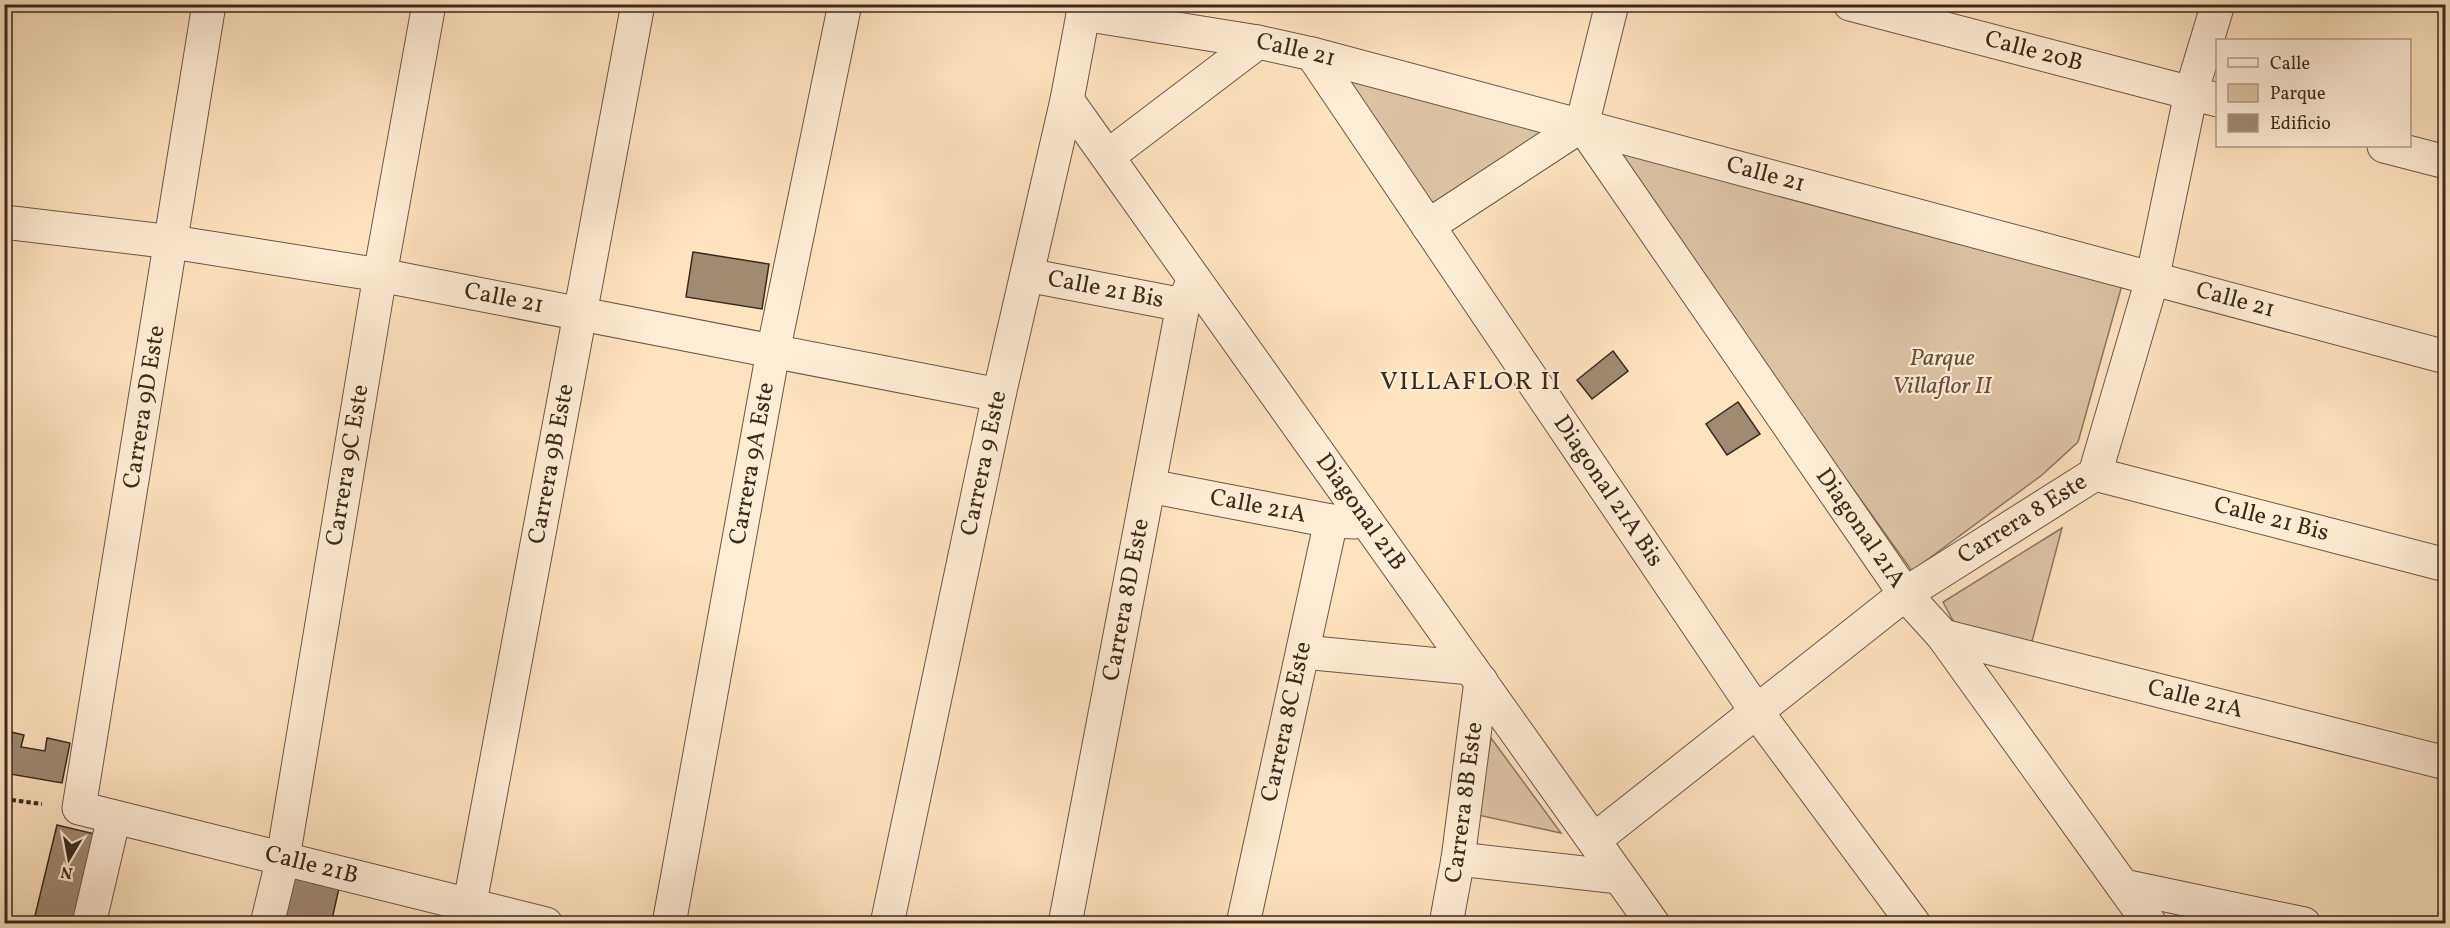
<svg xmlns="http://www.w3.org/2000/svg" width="2450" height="928" viewBox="0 0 2450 928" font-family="Vollkorn,serif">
<rect width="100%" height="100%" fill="#fee3be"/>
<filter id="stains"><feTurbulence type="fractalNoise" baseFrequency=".00333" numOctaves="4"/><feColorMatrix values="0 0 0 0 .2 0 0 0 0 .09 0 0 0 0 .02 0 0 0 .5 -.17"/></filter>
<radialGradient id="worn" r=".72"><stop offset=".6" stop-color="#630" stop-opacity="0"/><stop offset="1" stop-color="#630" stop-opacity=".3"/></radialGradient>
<!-- green -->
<g fill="#dcc4a3" stroke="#8a7861" stroke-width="1.5">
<path d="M1324 61 1552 125 1433 208Z"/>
<path d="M1603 140 2122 285 2078 442 2042 475 1912 571Z"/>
<path d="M2062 528 2030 649 1957 628 1943 602Z"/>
<path d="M1491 738 1561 833 1478 815Z"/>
</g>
<!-- building -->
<g fill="#9f8b72" stroke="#382b1f" stroke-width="1.5">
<path d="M693 252 769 264 762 309 686 297Z"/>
<path d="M1613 351 1628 371 1592 399 1577 380Z"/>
<path d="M1738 402 1760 434 1727 455 1706 424Z"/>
<path d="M11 732 24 735 21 747 45 751 47 738 70 743 62 783 4 773Z"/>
<path d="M57 825 99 835 77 924H33Z"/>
<path d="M294 869 341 879 331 924H282Z"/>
</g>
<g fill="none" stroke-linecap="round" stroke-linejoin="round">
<!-- street casing -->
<g stroke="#6a5947" stroke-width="35">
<g id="street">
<path id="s1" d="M209 4 79 808 546 924"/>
<path id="s2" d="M1850 4 2218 100"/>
<path id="s3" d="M1083 14 1258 42 1312 54 2446 357"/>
<path id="s4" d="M1312 54 1756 711 1914 924"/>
<path id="s5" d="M1067 100 1653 924"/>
<path id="s6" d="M1582 125 1905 594 1943 636 2150 924"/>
<path d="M1582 125 1612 4"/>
<path d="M2384 146 2446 162"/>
<path d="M1108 156 1258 42"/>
<path id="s7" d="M4 222 172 242 380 275 999 395"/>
<path d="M1428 226 1582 125"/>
<path id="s8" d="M1027 275 1183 305"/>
<path id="s9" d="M2095 474 2446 565"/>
<path id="s10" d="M1149 486 1331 521 1354 522"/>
<path id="s11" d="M1943 636 2446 763"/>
<path d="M1303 652 1471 668"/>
<path id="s12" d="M1594 840 1905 594 2095 474 2152 280 2191 93 2218 4"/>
<path d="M1458 859 1619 877"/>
<path d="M2123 886 2304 924"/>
<path d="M89 924 114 817"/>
<path id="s13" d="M267 924 283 858 380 275 429 4"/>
<path id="s14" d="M466 924 638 4"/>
<path id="s15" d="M669 924 773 352 845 4"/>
<path id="s16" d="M887 924 999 395 1067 100 1085 4"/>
<path id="s17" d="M1065 924 1183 305 1194 279"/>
<path id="s18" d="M1243 924 1331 521"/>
<path id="s19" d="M1446 924 1458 859 1481 681"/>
</g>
</g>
<!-- path -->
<path stroke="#382b1f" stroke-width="4" stroke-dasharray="4.5 3" stroke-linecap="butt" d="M4 799 42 804"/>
<!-- street -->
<use href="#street" stroke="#feedd5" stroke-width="33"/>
</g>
<g text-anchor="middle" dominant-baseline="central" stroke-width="4.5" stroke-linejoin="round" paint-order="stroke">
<!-- street labels -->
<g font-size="24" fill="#382b1f" stroke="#feedd5">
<text stroke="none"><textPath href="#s3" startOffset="216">Calle 21</textPath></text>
<text stroke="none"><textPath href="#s2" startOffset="190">Calle 20B</textPath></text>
<text stroke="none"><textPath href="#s3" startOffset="702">Calle 21</textPath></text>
<text stroke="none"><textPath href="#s8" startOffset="80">Calle 21 Bis</textPath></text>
<text stroke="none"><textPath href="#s7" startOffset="506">Calle 21</textPath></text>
<text stroke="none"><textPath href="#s3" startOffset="1188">Calle 21</textPath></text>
<text transform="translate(145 407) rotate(-81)">Carrera 9D Este</text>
<text stroke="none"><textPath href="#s15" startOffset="468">Carrera 9A Este</textPath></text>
<text stroke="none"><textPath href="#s13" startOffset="466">Carrera 9C Este</textPath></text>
<text stroke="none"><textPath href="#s14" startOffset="468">Carrera 9B Este</textPath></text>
<text stroke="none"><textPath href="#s16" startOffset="471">Carrera 9 Este</textPath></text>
<text stroke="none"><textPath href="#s4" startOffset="528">Diagonal 21A Bis</textPath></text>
<text stroke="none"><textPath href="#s10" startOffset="111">Calle 21A</textPath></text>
<text stroke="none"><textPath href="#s5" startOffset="506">Diagonal 21B</textPath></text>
<text stroke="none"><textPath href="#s12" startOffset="536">Carrera 8 Este</textPath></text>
<text stroke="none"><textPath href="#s9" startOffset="182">Calle 21 Bis</textPath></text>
<text stroke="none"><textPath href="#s6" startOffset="490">Diagonal 21A</textPath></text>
<text stroke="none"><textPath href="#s17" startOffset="330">Carrera 8D Este</textPath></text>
<text stroke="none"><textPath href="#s11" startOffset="260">Calle 21A</textPath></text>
<text stroke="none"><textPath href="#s18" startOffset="207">Carrera 8C Este</textPath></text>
<text stroke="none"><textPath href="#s19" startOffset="123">Carrera 8B Este</textPath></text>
<text stroke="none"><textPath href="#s1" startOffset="1054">Calle 21B</textPath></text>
</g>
<!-- park labels -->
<g font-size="24" font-style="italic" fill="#615140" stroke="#feedd5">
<text x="1942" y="359">Parque<tspan x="1942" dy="28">Villaflor II</tspan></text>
</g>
<!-- neighbourhood labels -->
<g font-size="26" letter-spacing="1.5" fill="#382b1f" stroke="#feedd5">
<text x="1471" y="382">VILLAFLOR II</text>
</g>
</g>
<!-- margin -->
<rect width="2450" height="928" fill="none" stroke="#fee3be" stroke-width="24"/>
<rect x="6" y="6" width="2438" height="916" fill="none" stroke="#382b1f" stroke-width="3"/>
<rect x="12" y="12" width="2426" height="904" fill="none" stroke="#382b1f" stroke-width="1.5"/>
<!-- legend -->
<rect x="2216" y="39" width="195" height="108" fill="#feedd5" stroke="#af9f8c" stroke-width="1.5"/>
<rect x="2228" y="58" width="30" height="9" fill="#feedd5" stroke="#af9f8c" stroke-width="1.5"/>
<text x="2270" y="69" font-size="18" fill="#382b1f">Calle</text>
<rect x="2228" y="84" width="30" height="18" fill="#dcc4a3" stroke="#af9f8c" stroke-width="1.5"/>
<text x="2270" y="99" font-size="18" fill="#382b1f">Parque</text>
<rect x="2228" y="114" width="30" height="18" fill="#9f8b72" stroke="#af9f8c" stroke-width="1.5"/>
<text x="2270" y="129" font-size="18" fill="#382b1f">Edificio</text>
<!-- north arrow -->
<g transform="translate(69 859) rotate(190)" stroke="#feedd5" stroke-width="4.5" paint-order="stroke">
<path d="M0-4.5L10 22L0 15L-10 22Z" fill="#382b1f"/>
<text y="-9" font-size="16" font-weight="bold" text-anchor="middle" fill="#382b1f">N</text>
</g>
<rect width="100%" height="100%" filter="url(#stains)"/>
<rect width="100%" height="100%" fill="url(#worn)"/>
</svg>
